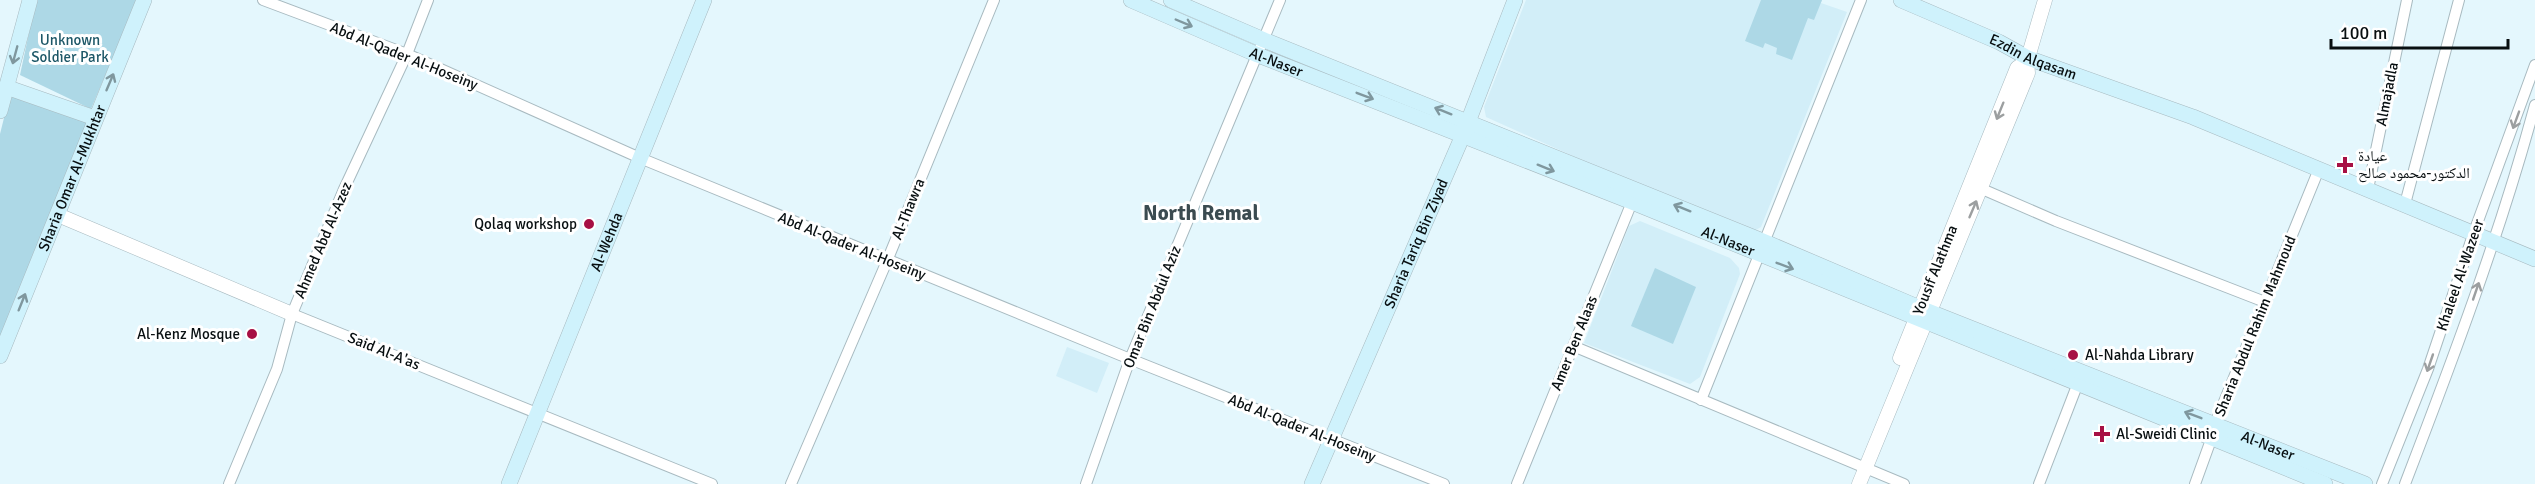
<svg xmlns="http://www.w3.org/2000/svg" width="2535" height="484" viewBox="0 0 2535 484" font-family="Signika,'Noto Naskh Arabic',sans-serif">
<rect width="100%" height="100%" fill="#e4f7fd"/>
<!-- built -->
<g fill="#d2eef8">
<path d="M1526 0H1822L1821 3 1847 12 1761 227 1754 231 1648 190 1486 117 1484 107Z"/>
<path d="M1640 221 1730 258 1739 268 1740 274 1700 377 1690 384 1584 343 1629 226Z"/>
<path d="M1067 347 1109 363 1097 393 1056 376Z"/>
</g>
<!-- green -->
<g fill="#add8e6">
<path d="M36 0H137L91 109 20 75Z"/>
<path d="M1761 0H1822L1814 20 1808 18 1792 60 1776 54 1777 48 1765 43 1763 48 1745 41Z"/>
<path d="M10 94 89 121 0 343V134Z"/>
<path d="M1655 268 1696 287 1673 344 1631 326Z"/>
</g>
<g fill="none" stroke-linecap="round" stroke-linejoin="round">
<!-- minor casing -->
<g stroke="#a8bac0" stroke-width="12">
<g id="minor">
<path d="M263 0 407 54 640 158 1130 359 1444 484"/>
<path d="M1982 189 2056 221 2265 302"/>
<path d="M2368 189 2407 0"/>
<path d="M2405 204 2459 0"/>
<path d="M292 314 712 484"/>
<path d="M1573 346 1904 484"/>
<path d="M1701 400 1861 0"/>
<path d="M229 484 277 369 292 314 344 189 407 54 428 0"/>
<path d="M791 484 887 261 994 0"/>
<path d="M1086 484 1130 359 1280 0"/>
<path d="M1517 484 1632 202"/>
<path d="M2039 484 2078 383"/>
<path d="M2195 484 2212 437 2215 424 2319 169"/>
<path d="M2382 484 2428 369 2474 232 2535 65"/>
<path d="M2405 484C2453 359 2500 234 2535 105"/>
</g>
</g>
<!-- tertiary casing -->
<g stroke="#a8bac0" stroke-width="15">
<g id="tertiary">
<path d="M58 215 292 314"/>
<path d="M1900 358 2017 68 2027 61"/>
<path d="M1859 484 2028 73 2027 61 2045 0"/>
</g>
</g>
<!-- secondary casing -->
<g stroke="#a8bac0" stroke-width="16">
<g id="secondary">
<path id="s1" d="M1131 0 1258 55 1632 202 2325 484"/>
<path id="s2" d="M1171 0 1264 40 1765 242 1920 308 2365 484"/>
<path id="s3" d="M1901 0 1999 42 2028 58 2193 117 2535 259"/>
<path d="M6 87 95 118"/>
<path d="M0 111 30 0"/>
<path id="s4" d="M0 356 144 0"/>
<path id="s5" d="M509 484 704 0"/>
<path id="s6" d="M1312 484 1463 135 1515 0"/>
</g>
</g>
<!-- minor -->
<use href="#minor" stroke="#fff" stroke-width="10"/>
<!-- tertiary -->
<use href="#tertiary" stroke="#fff" stroke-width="14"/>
<!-- secondary -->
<use href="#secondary" stroke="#cff2fc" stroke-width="15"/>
</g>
<!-- one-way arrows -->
<defs><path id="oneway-shaft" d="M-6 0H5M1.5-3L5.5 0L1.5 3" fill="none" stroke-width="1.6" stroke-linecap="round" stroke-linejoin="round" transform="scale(1.5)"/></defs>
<g stroke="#7f979e">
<use href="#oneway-shaft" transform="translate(1184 23) rotate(23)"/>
<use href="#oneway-shaft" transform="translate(15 55) rotate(105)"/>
<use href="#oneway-shaft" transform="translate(110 82) rotate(-67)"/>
<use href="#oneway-shaft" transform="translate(1365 96) rotate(21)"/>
<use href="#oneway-shaft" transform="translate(1443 111) rotate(-158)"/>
<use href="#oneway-shaft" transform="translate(1546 168) rotate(22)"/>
<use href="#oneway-shaft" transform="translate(1682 208) rotate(-158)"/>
<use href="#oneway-shaft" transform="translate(1785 266) rotate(21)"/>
<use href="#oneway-shaft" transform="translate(22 302) rotate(-68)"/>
<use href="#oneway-shaft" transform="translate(2193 415) rotate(-159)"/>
</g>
<g stroke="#9c9fa0">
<use href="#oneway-shaft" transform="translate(2000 111) rotate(112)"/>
<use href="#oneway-shaft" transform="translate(2516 120) rotate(110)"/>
<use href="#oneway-shaft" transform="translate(1973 209) rotate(-67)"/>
<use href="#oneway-shaft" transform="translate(2476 291) rotate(-71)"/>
<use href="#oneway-shaft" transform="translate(2430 363) rotate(109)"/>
</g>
<!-- markers -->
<g fill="#a71044" stroke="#fff" stroke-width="2">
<path d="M2342 156h6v6h6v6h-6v6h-6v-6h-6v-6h6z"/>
<circle cx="589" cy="224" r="6"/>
<circle cx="252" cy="334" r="6"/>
<circle cx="2073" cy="355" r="6"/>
<path d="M2099 425h6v6h6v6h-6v6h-6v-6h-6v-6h6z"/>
</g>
<g text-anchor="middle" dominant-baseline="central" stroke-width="6" stroke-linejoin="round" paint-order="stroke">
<!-- park labels -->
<g font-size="15" fill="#1d5767" stroke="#fff">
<text x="70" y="40">Unknown<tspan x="70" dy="17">Soldier Park</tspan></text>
</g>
<!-- street labels -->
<g font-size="15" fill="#080f11" stroke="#fff">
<text transform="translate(404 56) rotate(22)">Abd Al-Qader Al-Hoseiny</text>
<text stroke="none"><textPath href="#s1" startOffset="158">Al-Naser</textPath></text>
<text stroke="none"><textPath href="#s3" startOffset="144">Ezdin Alqasam</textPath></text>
<text transform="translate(2387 94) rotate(-79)">Almajadla</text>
<text stroke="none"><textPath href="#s4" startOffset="192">Sharia Omar Al-Mukhtar</textPath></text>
<text transform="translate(908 209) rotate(-68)">Al-Thawra</text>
<text transform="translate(323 240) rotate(-67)">Ahmed Abd Al-Azez</text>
<text stroke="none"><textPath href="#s5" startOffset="261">Al-Wehda</textPath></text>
<text stroke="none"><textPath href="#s1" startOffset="644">Al-Naser</textPath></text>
<text stroke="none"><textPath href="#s6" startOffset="262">Sharia Tariq Bin Ziyad</textPath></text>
<text transform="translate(852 246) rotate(22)">Abd Al-Qader Al-Hoseiny</text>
<text transform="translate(1935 270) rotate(-68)">Yousif Alathma</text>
<text transform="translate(2460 275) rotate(-71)">Khaleel Al-Wazeer</text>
<text transform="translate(1152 307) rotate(-68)">Omar Bin Abdul Aziz</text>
<text transform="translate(2255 326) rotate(-68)">Sharia Abdul Rahim Mahmoud</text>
<text transform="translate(1574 343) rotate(-68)">Amer Ben Alaas</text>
<text transform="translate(384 351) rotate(22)">Said Al-A'as</text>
<text transform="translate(1302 428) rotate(22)">Abd Al-Qader Al-Hoseiny</text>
<text stroke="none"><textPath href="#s2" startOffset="1184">Al-Naser</textPath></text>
</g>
<!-- poi labels -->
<g font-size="15" fill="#080f11" stroke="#fff" text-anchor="start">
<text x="2358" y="156">عيادة<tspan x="2358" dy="17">الدكتور-محمود صالح</tspan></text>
<text x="577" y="224" text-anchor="end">Qolaq workshop</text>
<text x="240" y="334" text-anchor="end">Al-Kenz Mosque</text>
<text x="2085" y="355">Al-Nahda Library</text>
<text x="2116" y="434">Al-Sweidi Clinic</text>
</g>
<!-- district labels -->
<g font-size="21" font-weight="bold" fill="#3b4b50" stroke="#fff">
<text x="1201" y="213">North Remal</text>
</g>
</g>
<!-- scale -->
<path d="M2331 39v9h177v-9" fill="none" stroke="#080f11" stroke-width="3"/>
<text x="2340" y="39" font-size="18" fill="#080f11" stroke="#ffffff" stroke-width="4.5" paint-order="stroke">100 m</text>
</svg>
